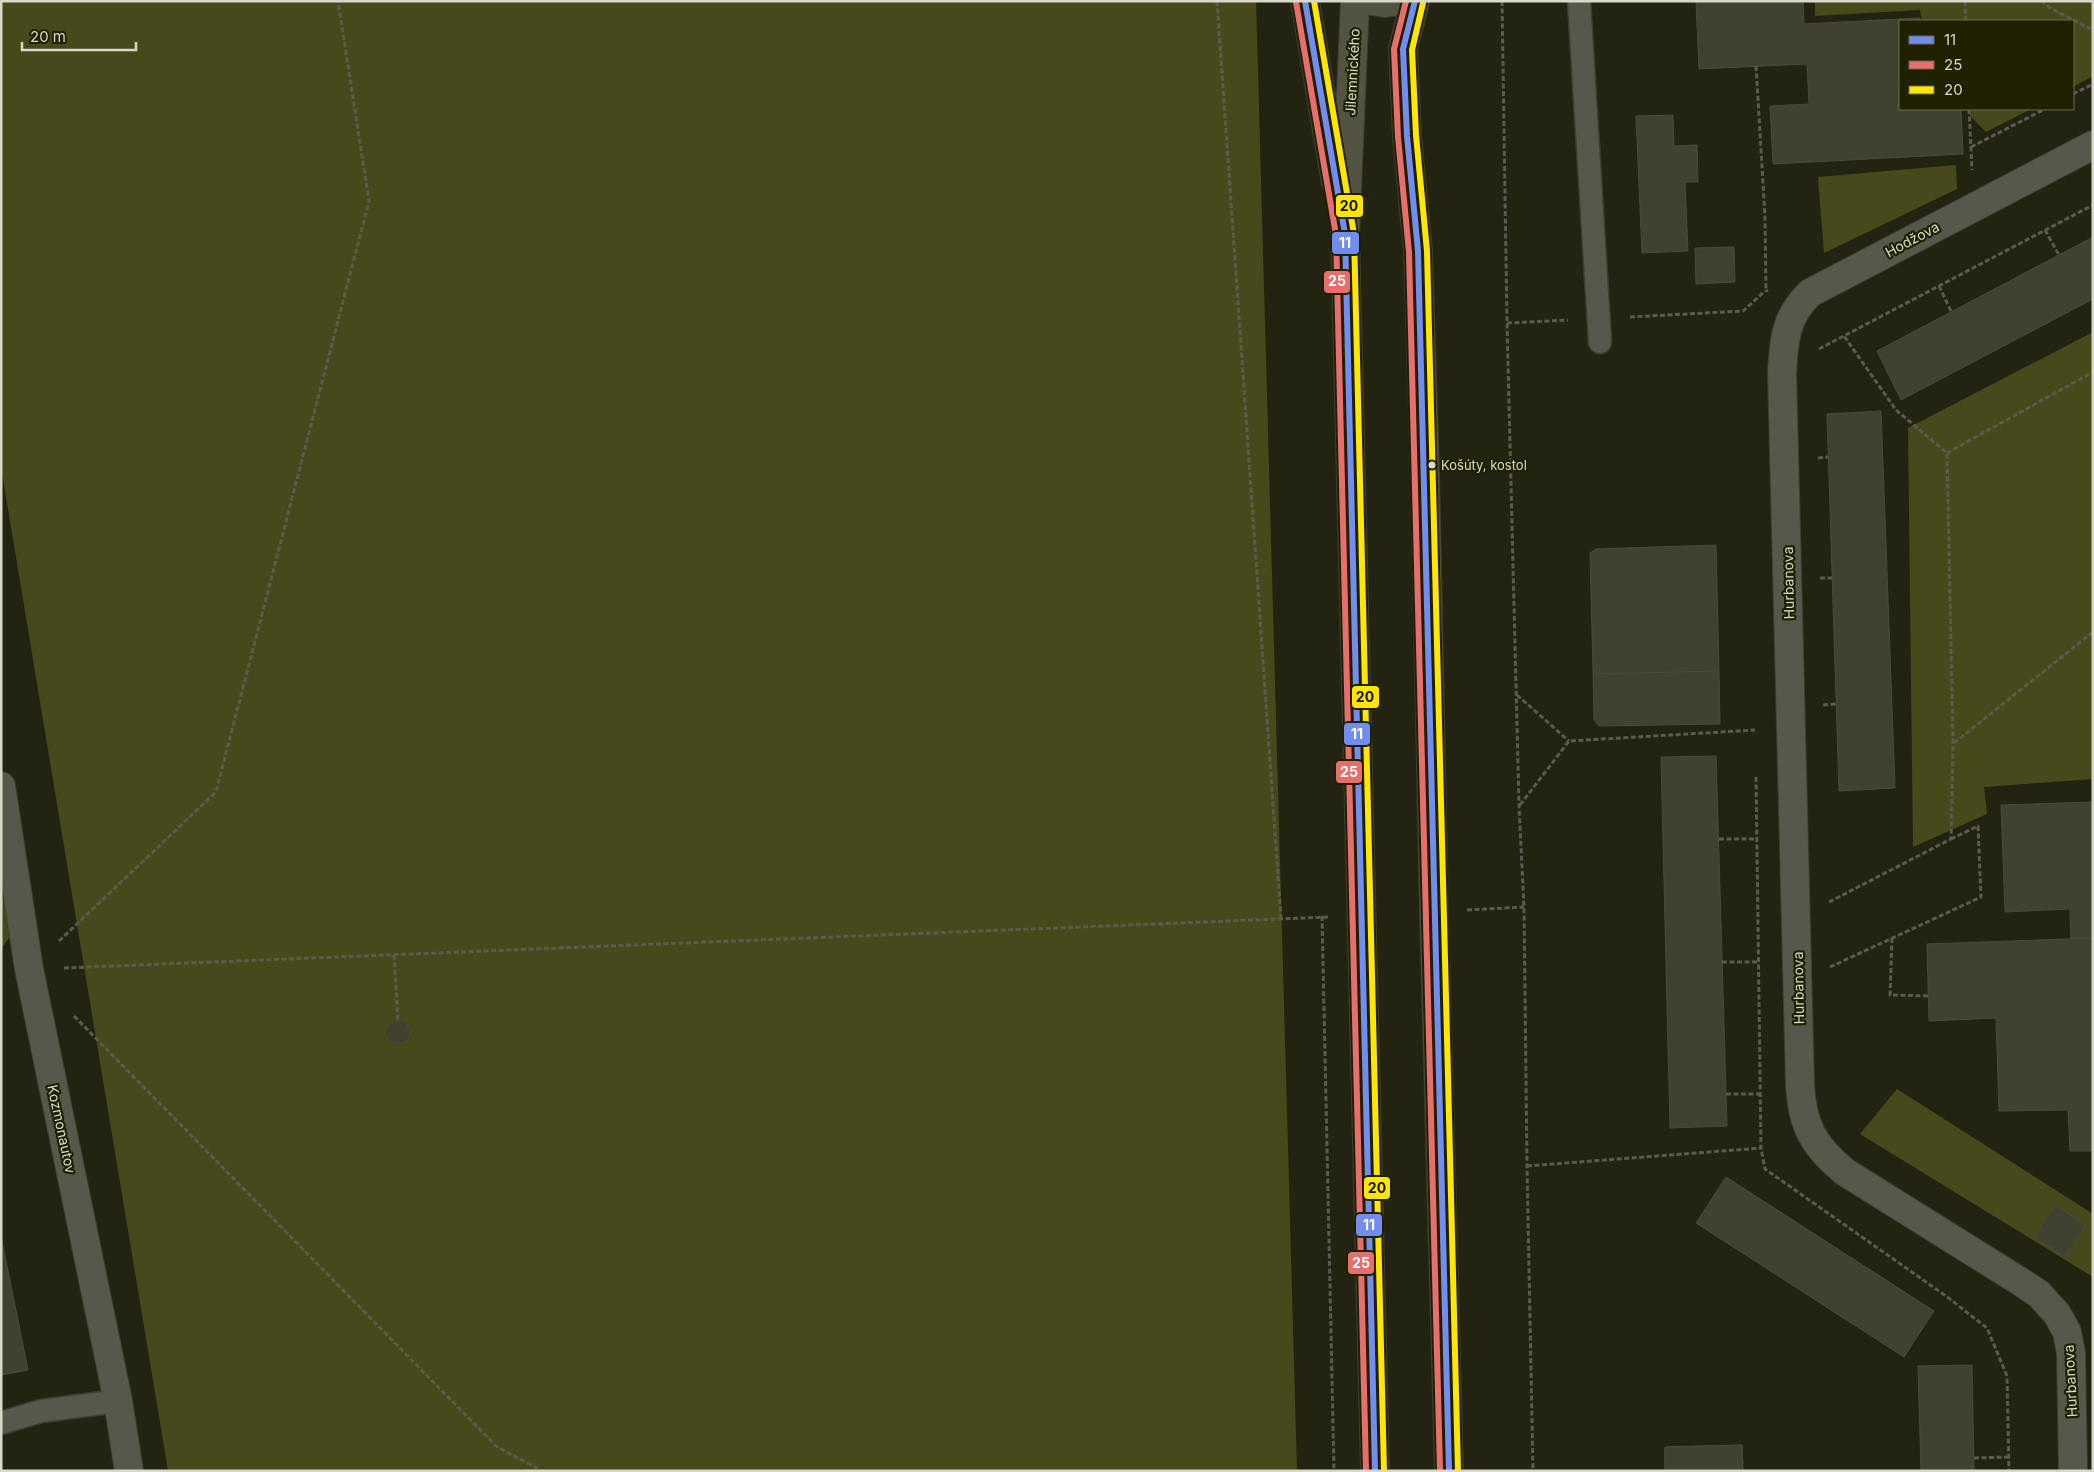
<svg xmlns="http://www.w3.org/2000/svg" width="2094" height="1472" viewBox="0 0 2094 1472" font-family="Inter,sans-serif">
<rect width="100%" height="100%" fill="#232312"/>
<!-- green -->
<g fill="#47491a">
<path d="M1 1H1256L1297 1471H168L1 467Z"/>
<path d="M1815 1H2093V76L2073 87V21H1922L1920 10 1815 16Z"/>
<path d="M1967 109H2031L1986 132 1970 116Z"/>
<path d="M1956 165 1957 189 1824 253 1818 177Z"/>
<path d="M2093 332V779L1984 787 1987 814 1913 847 1908 428Z"/>
<path d="M1 853 13 931 1 950Z"/>
<path d="M1897 1089 2093 1214V1277L1860 1134Z"/>
</g>
<!-- building -->
<g fill="#40412e" stroke="#4b4b3c">
<path d="M1696 1H1803L1804 24 1920 18V21H1900V109H1961L1963 154 1773 164 1770 106 1809 104 1807 64 1699 69Z"/>
<path d="M1673 115 1674 146 1697 145 1698 182H1685L1688 251 1642 253 1636 116Z"/>
<path d="M2093 237V299L1901 400 1877 351Z"/>
<path d="M1734 247 1735 282 1696 284 1695 248Z"/>
<path d="M1881 411 1895 788 1839 791 1827 414Z"/>
<path d="M1716 545 1719 671 1598 674 1593 669 1590 553 1596 549Z"/>
<path d="M1593 669 1598 674 1719 671 1720 724 1599 726 1594 720Z"/>
<path d="M1716 756 1727 1126 1670 1128 1661 757Z"/>
<path d="M2093 802V938L2071 939 2070 909 2005 912 2001 805Z"/>
<path d="M2093 938V1151H2070L2068 1110 1999 1111 1996 1018 1929 1021 1927 944Z"/>
<path d="M404 1020 411 1032 406 1043H391L384 1033 390 1022Z"/>
<path d="M1726 1177 1934 1311 1904 1357 1696 1223Z"/>
<path d="M2055 1205 2086 1225 2065 1257 2034 1237Z"/>
<path d="M1 1236 28 1370 1 1375Z"/>
<path d="M1972 1365 1974 1471H1921L1918 1366Z"/>
<path d="M1742 1445 1743 1471H1665V1447Z"/>
<path d="M1742 1445 1743 1471H1665V1447Z"/>
</g>
<g fill="none" stroke-linecap="round" stroke-linejoin="round">
<!-- lane casing -->
<g stroke="#3d3e31" stroke-width="25">
<g id="lane">
<path d="M1579 1 1600 342"/>
<path d="M1 1423 41 1411 118 1401"/>
</g>
</g>
<!-- street casing -->
<g stroke="#3d3e31" stroke-width="30">
<g id="street">
<path d="M1 786 29 969 118 1401 129 1471"/>
<path d="M2073 1471 2071 1353 2067 1332 2057 1314 2039 1294 2021 1282 1845 1172C1813 1146 1802 1125 1800 1084L1782 373C1784 340 1785 317 1810 293L2093 145"/>
</g>
</g>
<!-- primary casing -->
<g stroke="#3d3e31" stroke-width="30">
<g id="primary">
<path d="M1305 1 1336 183"/>
<path d="M1355 1 1345 234 1375 1471"/>
<path d="M1373 1 1385 3 1398 1"/>
<path d="M1415 1 1403 49 1407 136 1418 251 1425 474 1434 911 1449 1471"/>
</g>
</g>
<!-- path -->
<g stroke="#5a5b4f" stroke-width="3" stroke-dasharray="5 2.5" stroke-linecap="butt">
<path d="M1217 1 1281 919"/>
<path d="M1502 1 1507 323 1519 806 1524 907 1527 1166 1533 1471"/>
<path d="M1965 1 1966 21"/>
<path d="M2041 1 2052 9 2093 30"/>
<path d="M1756 66 1765 217 1766 291 1768 290"/>
<path d="M2073 94 2093 84"/>
<path d="M1969 109 1972 170"/>
<path d="M1971 147 2045 109"/>
<path d="M2045 230 2059 255"/>
<path d="M1939 286 1951 311"/>
<path d="M1630 317 1743 311 1765 291"/>
<path d="M1507 323 1568 320"/>
<path d="M1819 349 2093 205"/>
<path d="M1947 453 2093 372"/>
<path d="M1818 458 1828 457"/>
<path d="M1820 578H1832"/>
<path d="M1517 695 1569 741"/>
<path d="M1823 705 1836 704"/>
<path d="M1954 743 2093 632"/>
<path d="M1756 777 1761 1148 1765 1169 1946 1296 1987 1328 2007 1376 2009 1471"/>
<path d="M1520 805 1569 741 1755 730"/>
<path d="M1719 839H1757"/>
<path d="M1829 902 1951 839 1953 743 1947 453 1896 410 1844 336"/>
<path d="M1467 910 1524 907"/>
<path d="M1322 916 1334 1471"/>
<path d="M1892 938 1890 995 1929 996"/>
<path d="M59 941 216 792 369 201 338 1"/>
<path d="M394 955 398 1021"/>
<path d="M1722 962H1759"/>
<path d="M1830 967 1981 897 1978 826 1951 839"/>
<path d="M64 968 1328 917"/>
<path d="M74 1016 496 1446 542 1471"/>
<path d="M1726 1094H1761"/>
<path d="M1527 1166 1761 1148"/>
<path d="M1974 1458 2009 1457"/>
</g>
<!-- lane -->
<use href="#lane" stroke="#57584b" stroke-width="22"/>
<!-- street -->
<use href="#street" stroke="#57584b" stroke-width="28"/>
<!-- primary -->
<use href="#primary" stroke="#535341" stroke-width="28"/>
<!-- bus-1 casing -->
<g stroke="#202103" stroke-width="10">
<g id="bus-1">
<path d="M1305 1 1345 234 1375 1471"/>
<path d="M1415 1 1403 49 1407 136 1418 251 1449 1471"/>
</g>
</g>
<!-- bus-2 casing -->
<g stroke="#202103" stroke-width="10">
<g id="bus-2">
<path d="M1406 1 1394 49 1398 137 1409 252 1440 1471"/>
<path d="M1296 2 1336 235 1366 1471"/>
</g>
</g>
<!-- bus-3 casing -->
<g stroke="#202103" stroke-width="10">
<g id="bus-3">
<path d="M1314 1 1354 234 1384 1471"/>
<path d="M1423 3 1412 50 1416 135 1427 251 1458 1471"/>
</g>
</g>
<!-- bus-1 -->
<use href="#bus-1" stroke="#728cef" stroke-width="6"/>
<!-- bus-2 -->
<use href="#bus-2" stroke="#e86d6d" stroke-width="6"/>
<!-- bus-3 -->
<use href="#bus-3" stroke="#ffe600" stroke-width="6"/>
</g>
<!-- markers -->
<circle fill="#d8d9c8" stroke="#202103" stroke-width="2" cx="1432" cy="465" r="4.5"/>
<g text-anchor="middle" dominant-baseline="central" stroke-width="4.5" stroke-linejoin="round" paint-order="stroke">
<!-- bus labels -->
<g font-size="13" fill="#d8d9c8" stroke="#202103" text-anchor="start">
<text x="1441" y="465">Košúty, kostol</text>
</g>
<!-- street labels -->
<g font-size="14" fill="#d8d9c8" stroke="#202103">
<text transform="translate(1352 72) rotate(-87)">Jilemnického</text>
<text transform="translate(1912 239) rotate(-28)">Hodžova</text>
<text transform="translate(1788 583) rotate(-91)">Hurbanova</text>
<text transform="translate(1798 988) rotate(-91)">Hurbanova</text>
<text transform="translate(62 1129) rotate(78)">Kozmonautov</text>
<text transform="translate(2070 1381) rotate(-93)">Hurbanova</text>
</g>
</g>
<g stroke="#202103" stroke-width="2">
<rect x="1335" y="194" width="29" height="24" rx="5" fill="#ffe600"/>
<rect x="1331" y="231" width="29" height="24" rx="5" fill="#728cef"/>
<rect x="1323" y="270" width="28" height="24" rx="5" fill="#e86d6d"/>
<rect x="1351" y="685" width="29" height="24" rx="5" fill="#ffe600"/>
<rect x="1343" y="722" width="28" height="24" rx="5" fill="#728cef"/>
<rect x="1335" y="760" width="28" height="24" rx="5" fill="#e86d6d"/>
<rect x="1363" y="1176" width="28" height="24" rx="5" fill="#ffe600"/>
<rect x="1355" y="1213" width="28" height="24" rx="5" fill="#728cef"/>
<rect x="1347" y="1251" width="28" height="24" rx="5" fill="#e86d6d"/>
</g>
<g font-size="14" text-anchor="middle" font-weight="bold" fill="#fff">
<text x="1345" y="248">11</text>
<text x="1337" y="286">25</text>
<text x="1357" y="739">11</text>
<text x="1349" y="777">25</text>
<text x="1369" y="1230">11</text>
<text x="1361" y="1268">25</text>
</g>
<g font-size="14" text-anchor="middle" font-weight="bold" fill="#111">
<text x="1349" y="211">20</text>
<text x="1365" y="702">20</text>
<text x="1377" y="1193">20</text>
</g>
<!-- border -->
<rect width="2094" height="1472" fill="none" stroke="#d8d9c8" stroke-width="5"/>
<!-- legend -->
<rect x="1899" y="20" width="175" height="90" fill="#202103" stroke="#6a6b52"/>
<rect x="1909" y="36" width="25" height="8" fill="#728cef" stroke="#6a6b52"/>
<text x="1944" y="45" font-size="15" fill="#d8d9c8">11</text>
<rect x="1909" y="61" width="25" height="8" fill="#e86d6d" stroke="#6a6b52"/>
<text x="1944" y="70" font-size="15" fill="#d8d9c8">25</text>
<rect x="1909" y="86" width="25" height="8" fill="#ffe600" stroke="#6a6b52"/>
<text x="1944" y="95" font-size="15" fill="#d8d9c8">20</text>
<!-- scale -->
<path d="M22 42v8h114v-8" fill="none" stroke="#d8d9c8" stroke-width="2.5"/>
<text x="30" y="42" font-size="15" fill="#d8d9c8" stroke="#202103" stroke-width="4" paint-order="stroke">20 m</text>
</svg>
